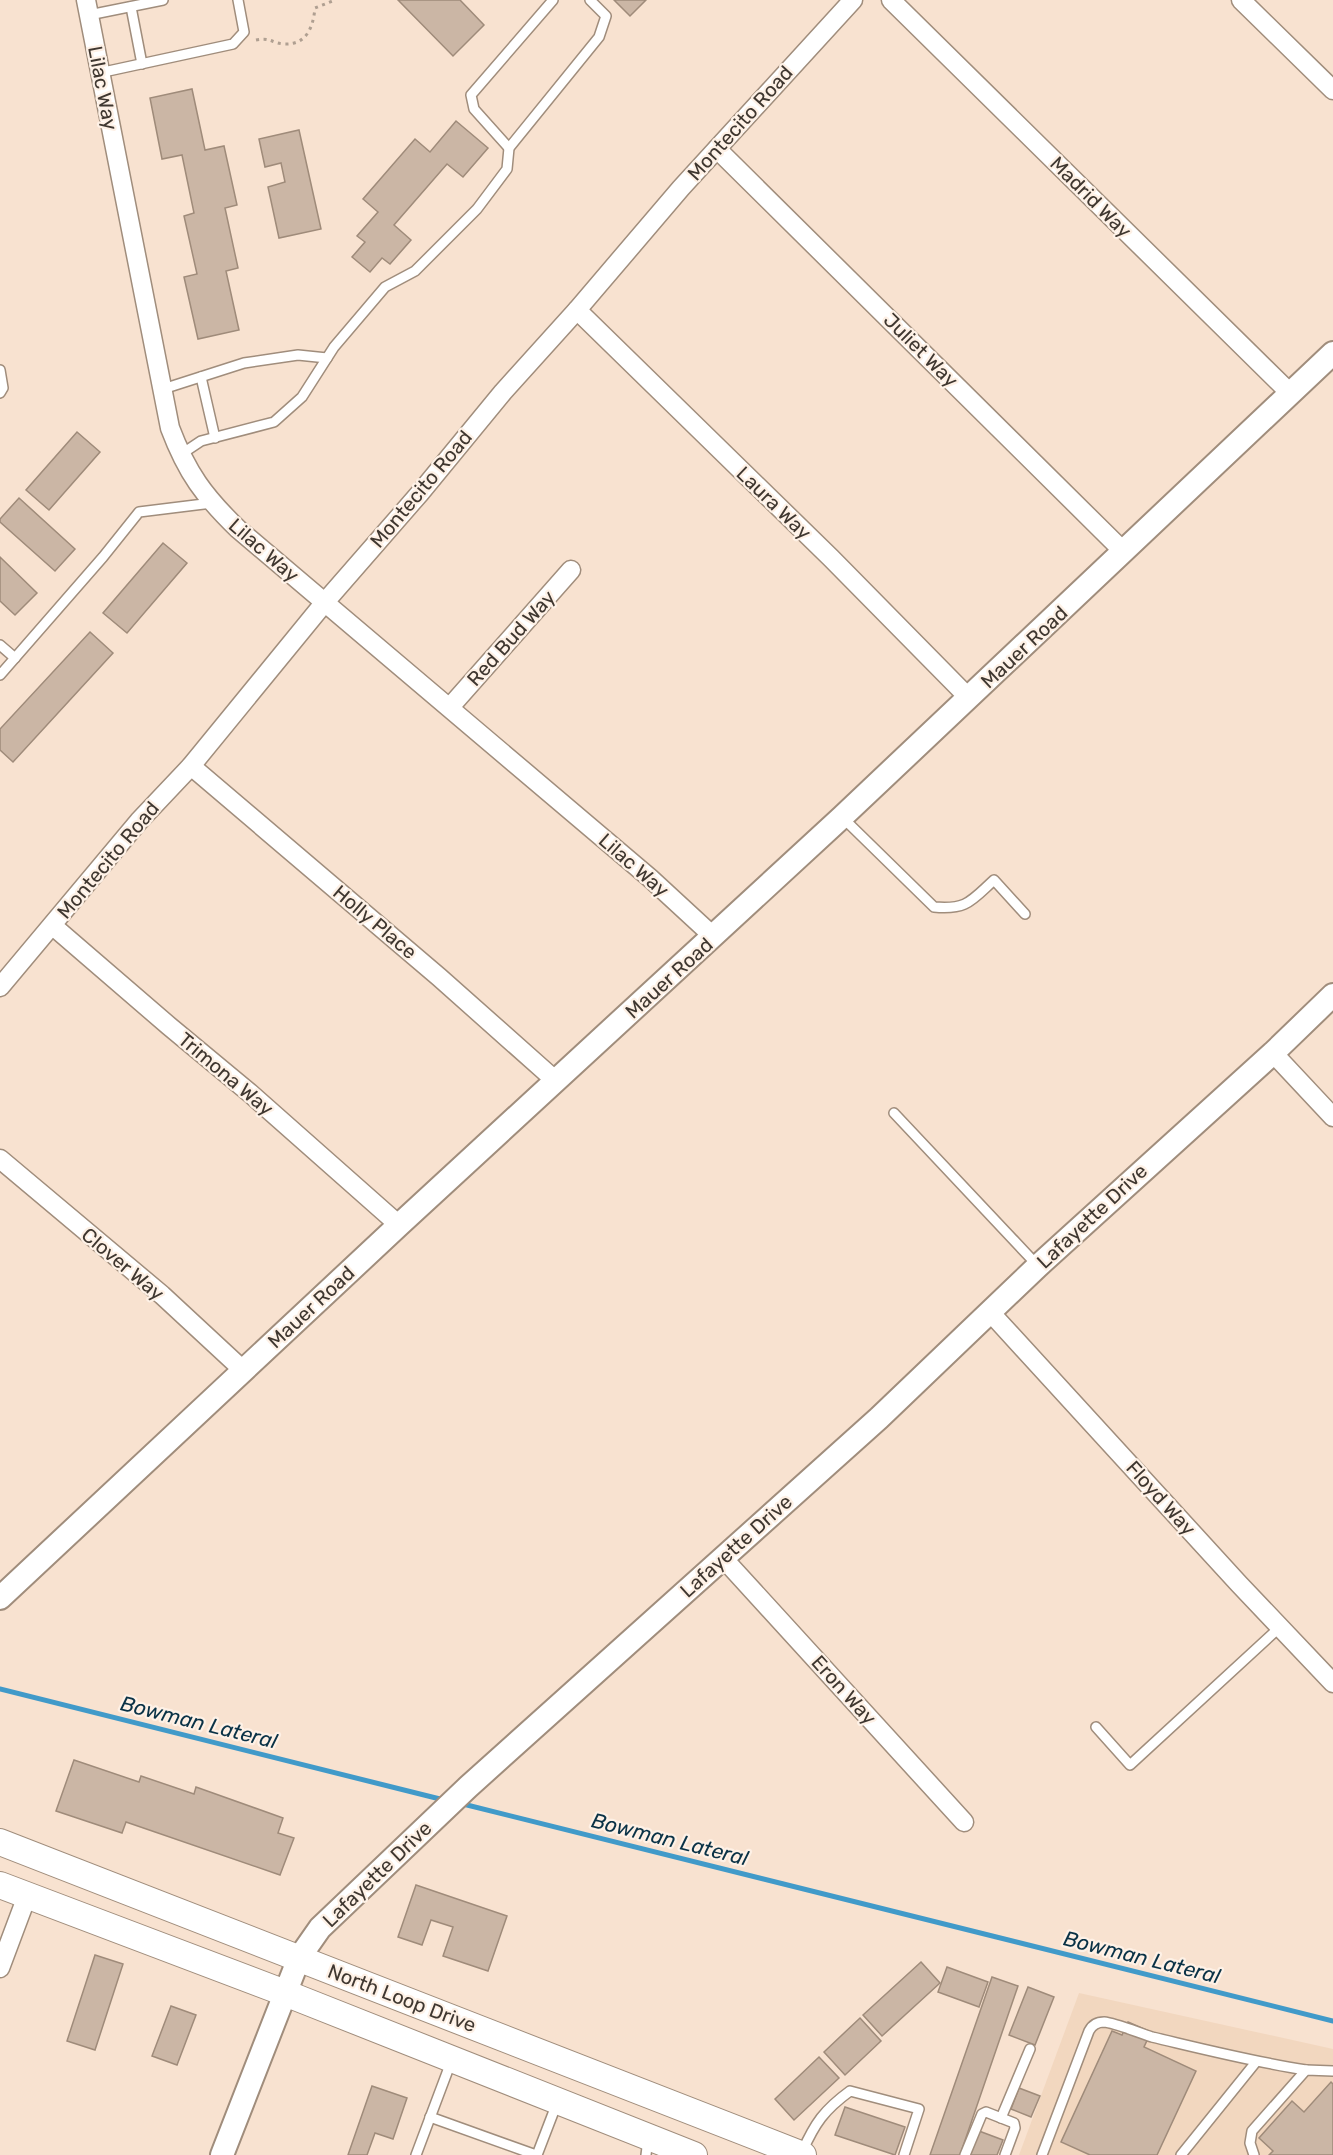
<svg xmlns="http://www.w3.org/2000/svg" width="1333" height="2155" viewBox="0 0 1333 2155" font-family="Rubik,sans-serif">
<rect width="100%" height="100%" fill="#f8e2d0"/>
<!-- built -->
<path fill="#f2d7bf" d="M1079 1993 1333 2049V2155H1019Z"/>
<g fill="none" stroke-linecap="round" stroke-linejoin="round">
<!-- stream -->
<g stroke="#419ac9" stroke-width="5">
<path d="M0 1689 444 1800"/>
<path d="M459 1803 1333 2021"/>
</g>
</g>
<!-- building -->
<g fill="#cbb6a5" stroke="#9f8b7a" stroke-width="1.5">
<path d="M398 0H460L484 25 453 56Z"/>
<path d="M614 0H646L630 16Z"/>
<path d="M192 89 205 150 224 146 237 205 225 208 238 268 226 271 239 330 198 339 184 277 197 274 184 216 194 213 182 155 162 159 150 98Z"/>
<path d="M456 121 488 148 463 177 447 164 394 225 411 240 390 264 382 258 370 272 352 257 365 242 357 236 378 212 363 199 415 139 430 152Z"/>
<path d="M299 130 321 229 279 238 268 187 285 182 281 163 265 167 259 139Z"/>
<path d="M77 432 100 452 49 510 26 490Z"/>
<path d="M19 498 75 549 55 571 0 522V519Z"/>
<path d="M163 543 187 563 127 633 103 613Z"/>
<path d="M0 557 37 593 15 615 0 601Z"/>
<path d="M90 632 113 653 13 762 0 750V729Z"/>
<path d="M74 1760 139 1782 141 1776 194 1794 196 1787 283 1818 278 1833 294 1838 280 1875 126 1822 122 1833 56 1811Z"/>
<path d="M416 1885 507 1916 488 1971 443 1956 453 1927 431 1920 422 1945 398 1937Z"/>
<path d="M95 1955 123 1964 95 2050 67 2041Z"/>
<path d="M921 1962 940 1983 882 2036 863 2015Z"/>
<path d="M947 1967 988 1982 979 2007 938 1992Z"/>
<path d="M992 1977 1018 1986 960 2155H930Z"/>
<path d="M1028 1987 1054 1997 1035 2045 1009 2035Z"/>
<path d="M171 2006 196 2015 177 2065 152 2056Z"/>
<path d="M860 2018 881 2041 845 2075 824 2052Z"/>
<path d="M1128 2022 1151 2032 1144 2047 1196 2071 1157 2155H1090L1061 2142 1112 2031 1122 2035Z"/>
<path d="M819 2057 839 2078 794 2120 775 2099Z"/>
<path d="M1331 2082 1333 2084V2155H1269L1273 2151 1259 2138 1292 2101 1304 2112Z"/>
<path d="M372 2086 407 2098 393 2139 375 2133 367 2155H348Z"/>
<path d="M1019 2088 1040 2096 1031 2117 1011 2109Z"/>
<path d="M845 2107 905 2127 895 2155 835 2135Z"/>
<path d="M979 2131 1003 2140 997 2155H970Z"/>
</g>
<g fill="none" stroke-linecap="round" stroke-linejoin="round">
<!-- service casing -->
<g stroke="#a08d7c" stroke-width="12">
<g id="service">
<path d="M131 7 142 64"/>
<path d="M89 15 163 0"/>
<path d="M99 73 233 44 244 32 238 0"/>
<path d="M509 148 474 109 471 95 553 0"/>
<path d="M0 370 3 388 0 393"/>
<path d="M201 377 215 438"/>
<path d="M163 389 244 363 298 355 327 358"/>
<path d="M180 455 201 441 274 422 302 397 334 347 385 287 415 271 477 209 507 169 509 148 599 37 606 16 590 0"/>
<path d="M0 645 15 658"/>
<path d="M0 675 103 557 139 512 212 503"/>
<path d="M842 817 934 907C967 910 971 901 994 880L1025 914"/>
<path d="M894 1113 1038 1266"/>
<path d="M1096 1727 1130 1765 1280 1627"/>
<path d="M430 2117 536 2155"/>
<path d="M1001 2118 1030 2049"/>
<path d="M802 2152C815 2123 824 2110 850 2091L919 2109 904 2155"/>
<path d="M416 2155 451 2062"/>
<path d="M537 2155 557 2103"/>
<path d="M646 2155 648 2139"/>
<path d="M965 2155 982 2114 986 2112 1014 2123 1015 2128 1005 2155"/>
<path d="M1042 2155 1089 2031C1092 2025 1097 2022 1104 2022 1116 2023 1139 2033 1152 2037 1203 2049 1254 2062 1306 2070"/>
<path d="M1181 2155 1256 2062"/>
<path d="M1254 2155 1250 2143 1252 2131 1306 2070 1333 2071"/>
</g>
</g>
<!-- minor casing -->
<g stroke="#a08d7c" stroke-width="21">
<g id="minor">
<path d="M86 0 170 428C187 473 204 496 238 529L650 878 714 937"/>
<path d="M891 0 1291 394"/>
<path d="M1241 0 1333 90"/>
<path d="M717 149 1124 552"/>
<path d="M577 310 831 558 969 698"/>
<path d="M450 707 571 570"/>
<path d="M191 766 439 977 556 1081"/>
<path d="M53 926 169 1026 251 1094 399 1225"/>
<path d="M0 987 139 821 191 766 325 602 420 493 503 392 577 310 681 188 853 0"/>
<path d="M1273 1053 1333 1117"/>
<path d="M0 1159 162 1295 244 1371"/>
<path d="M990 1312 1239 1584 1333 1683"/>
<path d="M723 1558 964 1822"/>
<path d="M0 1968 27 1896"/>
</g>
</g>
<!-- tertiary casing -->
<g stroke="#a08d7c" stroke-width="26">
<g id="tertiary">
<path d="M0 1598 399 1225 842 817 1333 353"/>
<path d="M222 2155 299 1958 320 1928 468 1787 879 1418 1038 1266 1273 1053 1333 995"/>
</g>
</g>
<!-- secondary casing -->
<g stroke="#a08d7c" stroke-width="28">
<g id="secondary">
<path d="M0 1842 803 2155"/>
<path d="M0 1885 285 1993 694 2155"/>
</g>
</g>
<!-- path -->
<path stroke="#af9f91" stroke-width="3" stroke-dasharray="3 4.5" stroke-linecap="butt" d="M256 40C271 37 271 43 284 44 307 45 313 27 315 8L335 0"/>
<!-- service -->
<use href="#service" stroke="#fff" stroke-width="9"/>
<!-- minor -->
<use href="#minor" stroke="#fff" stroke-width="18"/>
<!-- tertiary -->
<use href="#tertiary" stroke="#fff" stroke-width="22"/>
<!-- secondary -->
<use href="#secondary" stroke="#fff" stroke-width="26"/>
</g>
<g text-anchor="middle" dominant-baseline="central" stroke-width="4.5" stroke-linejoin="round" paint-order="stroke">
<!-- street labels -->
<g font-size="20" fill="#3f3730" stroke="#fef1e6">
<text transform="translate(103 88) rotate(79)">Lilac Way</text>
<text transform="translate(740 123) rotate(-48)">Montecito Road</text>
<text transform="translate(1091 197) rotate(45)">Madrid Way</text>
<text transform="translate(921 350) rotate(45)">Juliet Way</text>
<text transform="translate(421 489) rotate(-50)">Montecito Road</text>
<text transform="translate(774 503) rotate(44)">Laura Way</text>
<text transform="translate(264 550) rotate(41)">Lilac Way</text>
<text transform="translate(511 638) rotate(-48)">Red Bud Way</text>
<text transform="translate(1024 647) rotate(-43)">Mauer Road</text>
<text transform="translate(108 860) rotate(-50)">Montecito Road</text>
<text transform="translate(634 865) rotate(41)">Lilac Way</text>
<text transform="translate(375 922) rotate(40)">Holly Place</text>
<text transform="translate(669 978) rotate(-42)">Mauer Road</text>
<text transform="translate(226 1074) rotate(40)">Trimona Way</text>
<text transform="translate(1092 1216) rotate(-43)">Lafayette Drive</text>
<text transform="translate(123 1264) rotate(40)">Clover Way</text>
<text transform="translate(311 1307) rotate(-43)">Mauer Road</text>
<text transform="translate(1161 1498) rotate(48)">Floyd Way</text>
<text transform="translate(736 1546) rotate(-42)">Lafayette Drive</text>
<text transform="translate(844 1690) rotate(48)">Eron Way</text>
<text transform="translate(377 1874) rotate(-44)">Lafayette Drive</text>
<text transform="translate(402 1998) rotate(21)">North Loop Drive</text>
</g>
<!-- water labels -->
<g font-size="21" font-style="italic" fill="#0a3246" stroke="#fef1e6">
<text transform="translate(199 1722) rotate(14)">Bowman Lateral</text>
<text transform="translate(670 1839) rotate(14)">Bowman Lateral</text>
<text transform="translate(1142 1957) rotate(14)">Bowman Lateral</text>
</g>
</g>
</svg>
